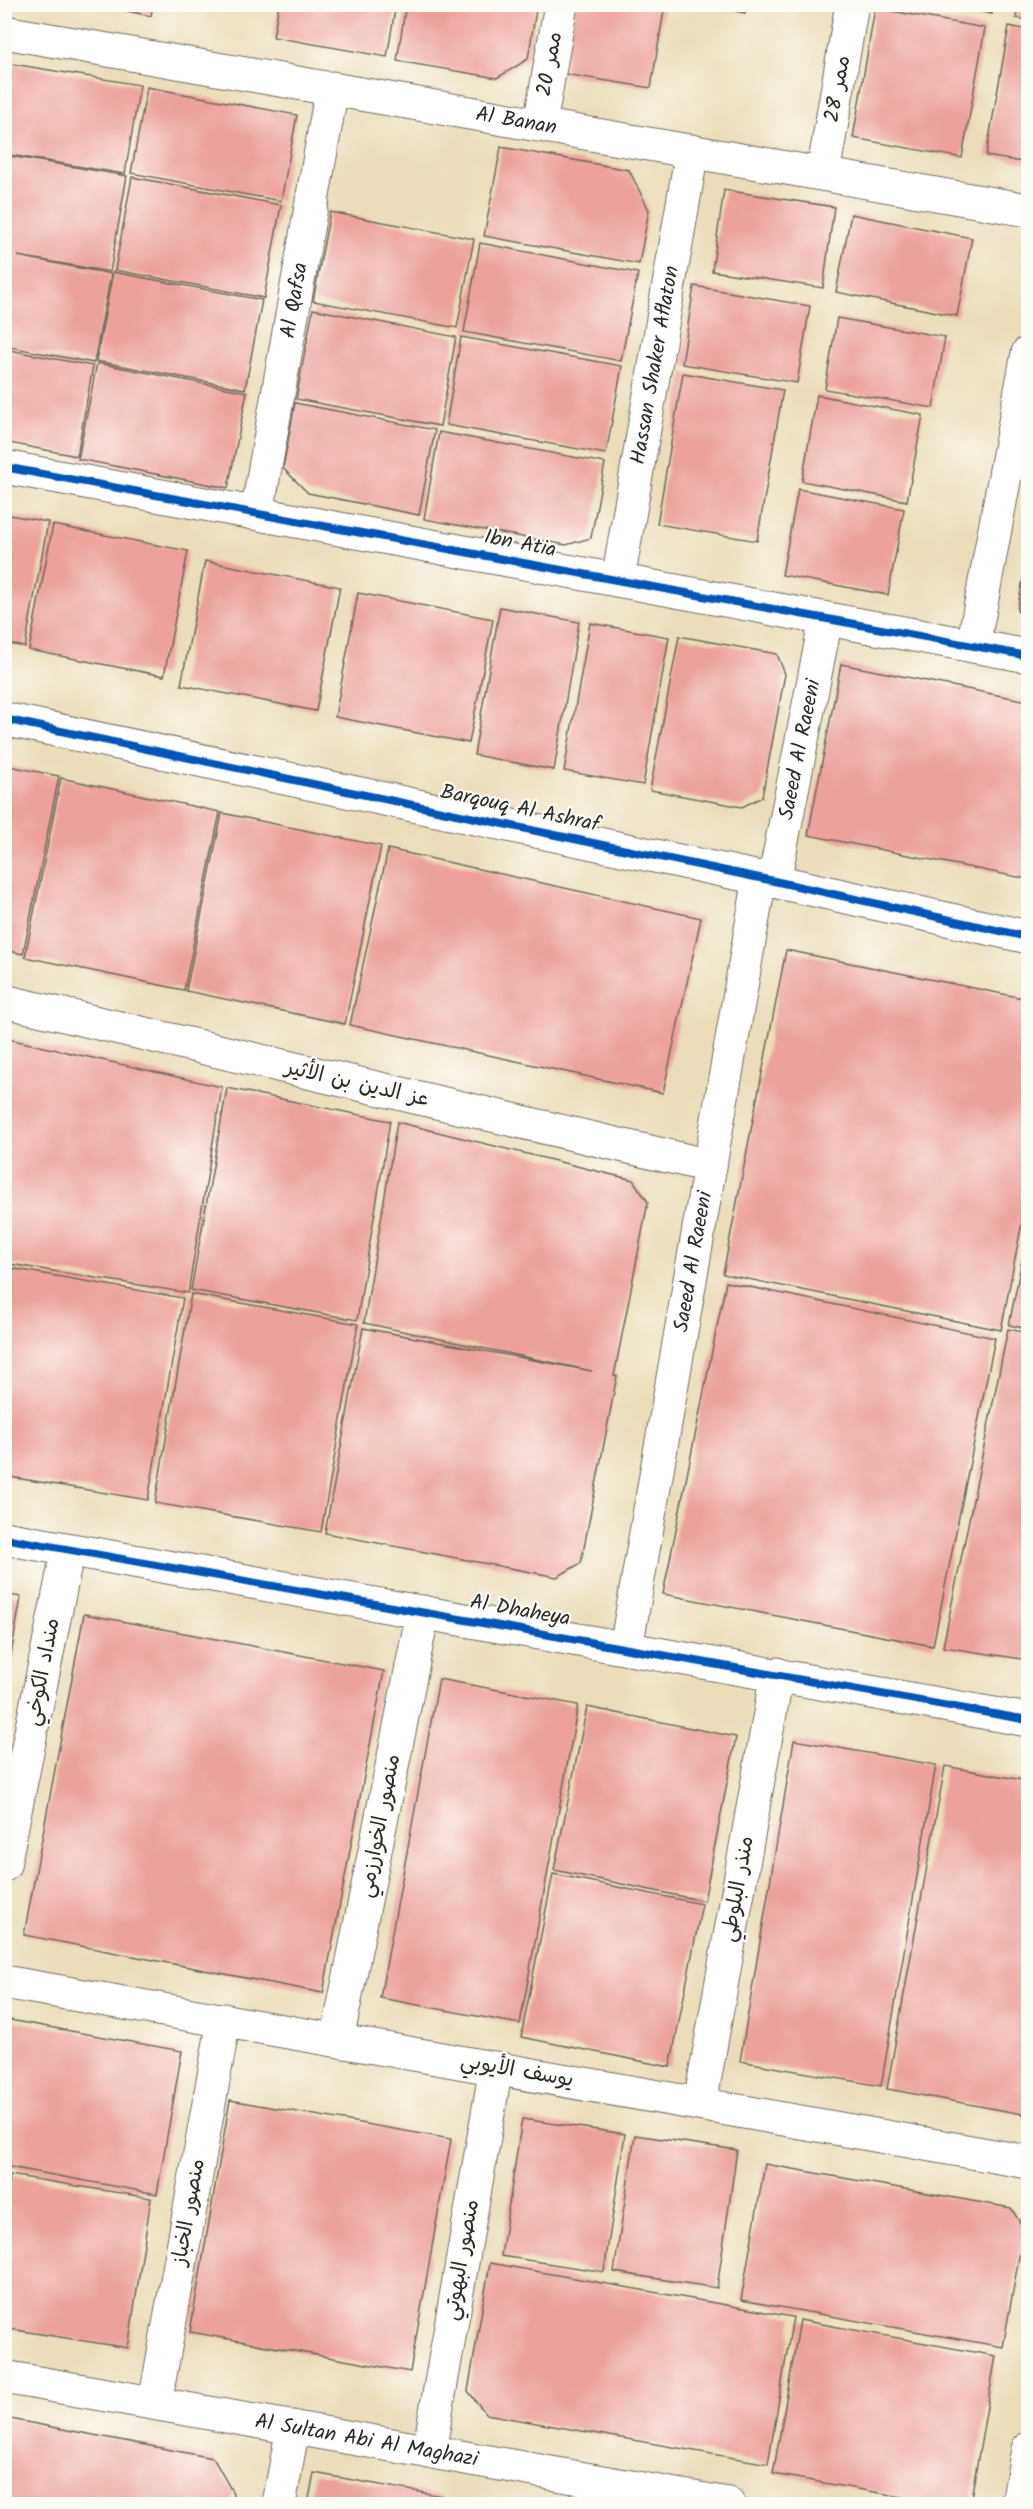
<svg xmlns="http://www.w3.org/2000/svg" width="1033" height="2509" viewBox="0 0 1033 2509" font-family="Kalam,'Playpen Sans Arabic',sans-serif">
<rect width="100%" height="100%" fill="#fdfcf7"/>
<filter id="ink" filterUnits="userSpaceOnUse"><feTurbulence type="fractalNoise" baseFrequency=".0167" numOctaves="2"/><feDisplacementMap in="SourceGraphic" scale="12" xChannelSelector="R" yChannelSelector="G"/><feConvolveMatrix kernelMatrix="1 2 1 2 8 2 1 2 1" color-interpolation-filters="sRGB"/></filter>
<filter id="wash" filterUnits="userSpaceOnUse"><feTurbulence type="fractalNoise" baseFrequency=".008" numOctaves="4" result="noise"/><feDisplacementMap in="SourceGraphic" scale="24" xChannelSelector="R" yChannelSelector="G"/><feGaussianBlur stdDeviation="1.35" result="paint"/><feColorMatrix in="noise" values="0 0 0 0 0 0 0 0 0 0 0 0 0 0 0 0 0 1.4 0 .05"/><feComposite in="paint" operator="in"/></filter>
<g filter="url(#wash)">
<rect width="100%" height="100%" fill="#ebddb9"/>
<g id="blocks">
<!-- building -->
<g fill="#eca19c">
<path d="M94 4H153L151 16Z"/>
<path d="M279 4H396L387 57 273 37Z"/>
<path d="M406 4H537L528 59 497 78 397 61Z"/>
<path d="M575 4H665L651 88 564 74Z"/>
<path d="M705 4H747L745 13Z"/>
<path d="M944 4H994L992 14Z"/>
<path d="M1018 4H1028V20L1016 18Z"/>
<path d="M875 8 985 28 962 158 853 138Z"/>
<path d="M1009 26 1028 30V163L986 156Z"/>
<path d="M13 64 140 85 125 174 4 154V70Z"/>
<path d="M147 87 297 115 281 201 131 173Z"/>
<path d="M501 147 629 170 649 210 639 264 484 236Z"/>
<path d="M4 155 127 176 110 272 18 256 111 274 94 363 4 346Z"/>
<path d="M132 177 281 205 264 298 115 270Z"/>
<path d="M724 190 834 207 823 288 712 271Z"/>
<path d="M330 212 474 239 457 328 313 301Z"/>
<path d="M851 214 972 238 957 316 836 292Z"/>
<path d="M480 243 638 273 621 361 464 332Z"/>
<path d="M113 272 262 300 245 389 96 361Z"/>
<path d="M694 286 810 306 797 383 682 364Z"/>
<path d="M313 309 456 337 440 426 296 399Z"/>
<path d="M837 318 945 337 933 408 825 389Z"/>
<path d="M461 337 622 366 606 454 446 425Z"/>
<path d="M4 349 93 366 77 456 4 442Z"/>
<path d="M97 363 247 392 228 488 78 459Z"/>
<path d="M683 373 783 390 757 541 657 524Z"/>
<path d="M817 395 923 415 907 501 802 481Z"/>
<path d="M295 403 435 430 419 515 308 493 283 468Z"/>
<path d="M439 432 605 463 591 538 566 545 424 519Z"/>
<path d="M798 489 904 509 888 595 782 575Z"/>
<path d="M4 514 48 522 25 647 4 643Z"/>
<path d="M53 525 188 551 164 676 29 650Z"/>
<path d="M1027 559H1028V614L1017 611Z"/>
<path d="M205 561 340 587 316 711 181 685Z"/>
<path d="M358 593 493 619 469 743 335 717Z"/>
<path d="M500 607 579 622 554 770 474 755Z"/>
<path d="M590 623 669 637 643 785 564 771Z"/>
<path d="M679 636 777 654 785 674 762 797 742 807 650 790Z"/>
<path d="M841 664 1028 701V879L808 835Z"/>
<path d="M4 765 59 776 23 954 4 950Z"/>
<path d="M61 778 220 812 184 990 25 957Z"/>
<path d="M222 813 381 846 345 1024 186 991Z"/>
<path d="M388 849 701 918 663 1093 350 1025Z"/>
<path d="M786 950 1028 999V1192L1001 1330 723 1274Z"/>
<path d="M4 1038 222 1087 188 1293 4 1263Z"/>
<path d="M227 1088 390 1121 357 1320 191 1290Z"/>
<path d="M397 1122 633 1180 648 1202 614 1376H617L581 1563 557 1577 325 1533 363 1328 592 1371 364 1323Z"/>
<path d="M1027 1235H1028V1329L1009 1325Z"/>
<path d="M4 1267 183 1298 148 1500 4 1476Z"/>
<path d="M726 1282 995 1338 933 1646 663 1594Z"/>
<path d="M191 1294 358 1324 321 1532 155 1503Z"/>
<path d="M1008 1329 1028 1333V1660L943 1647Z"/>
<path d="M4 1594 21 1597 6 1684H4Z"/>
<path d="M84 1614 384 1671 323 1993 24 1935Z"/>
<path d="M439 1679 578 1705 520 2024 380 1998Z"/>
<path d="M587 1707 736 1737 704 1901 554 1870Z"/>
<path d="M794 1740 936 1765 881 2086 740 2061Z"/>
<path d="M945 1766 1028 1781V2115L887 2089Z"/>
<path d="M553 1874 702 1904 670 2067 521 2037Z"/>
<path d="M4 2019 182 2051 157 2194 4 2166Z"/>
<path d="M230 2100 451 2139 410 2372 190 2332Z"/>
<path d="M522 2119 625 2134 604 2272 501 2256Z"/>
<path d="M635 2135 737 2150 717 2288 614 2272Z"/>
<path d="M765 2164 1011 2208 1024 2229 1003 2347 741 2300Z"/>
<path d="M10 2175 151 2198 128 2348 4 2328V2209Z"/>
<path d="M490 2263 793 2317 768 2464 486 2414 468 2391Z"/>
<path d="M800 2320 996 2356 970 2504H942L773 2474Z"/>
<path d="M5 2418 213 2458 233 2493 231 2504H5Z"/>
<path d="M314 2473 442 2496 441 2504H308Z"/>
</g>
</g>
</g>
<g filter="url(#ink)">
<use href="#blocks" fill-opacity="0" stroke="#6e695d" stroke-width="1.5"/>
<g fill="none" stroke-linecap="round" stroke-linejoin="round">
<!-- minor casing -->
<g stroke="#6e695d" stroke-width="35">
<g id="minor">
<path id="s1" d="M4 32 1028 210"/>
<path d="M540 124 561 4"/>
<path d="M823 174 852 4"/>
<path d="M4 467 1028 656"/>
<path id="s2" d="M257 513 332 88"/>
<path id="s3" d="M618 580 692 151"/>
<path d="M973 646 1028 353"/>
<path d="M4 719 774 881 1028 937"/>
<path id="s4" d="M774 881 826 619"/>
<path d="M4 1001 710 1166"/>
<path d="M4 1538 1028 1720"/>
<path id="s5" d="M626 1648 760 878"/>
<path d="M4 1865 68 1550"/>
<path d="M4 1982 1028 2162"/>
<path d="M337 2040 423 1612"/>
<path d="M700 2104 777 1674"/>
<path id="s6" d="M4 2377 728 2504"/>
<path d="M155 2403 224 2020"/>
<path d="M429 2452 496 2068"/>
<path d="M279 2504 293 2427"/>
<path d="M1018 2504 1028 2449"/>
</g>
</g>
<!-- minor -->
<use href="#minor" stroke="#fff" stroke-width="33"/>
<!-- cycleway casing -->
<g stroke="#fdfcf7" stroke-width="11">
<g id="cycleway">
<path d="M4 467 1028 656"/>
<path d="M4 719 774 881 1028 937"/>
<path d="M4 1538 1028 1720"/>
</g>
</g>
<!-- cycleway -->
<use href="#cycleway" stroke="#0057b8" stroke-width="8"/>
</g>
</g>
<g text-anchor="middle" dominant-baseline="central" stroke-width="4.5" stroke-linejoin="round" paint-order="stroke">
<!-- street labels -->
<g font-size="21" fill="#2b2b2b" stroke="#fdfcf7">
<text transform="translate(550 64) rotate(-80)">ممر 20</text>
<text transform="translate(838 89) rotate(-80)">ممر 28</text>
<text stroke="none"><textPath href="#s1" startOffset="520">Al Banan</textPath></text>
<text stroke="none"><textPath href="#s2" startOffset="216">Al Qafsa</textPath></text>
<text stroke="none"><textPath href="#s3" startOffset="218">Hassan Shaker Aflaton</textPath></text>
<text transform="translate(520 544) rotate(11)">Ibn Atia</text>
<text stroke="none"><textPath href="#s4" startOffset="134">Saeed Al Raeeni</textPath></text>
<text transform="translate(520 809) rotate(12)">Barqouq Al Ashraf</text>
<text transform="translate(357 1084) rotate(13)">عز الدين بن الأثير</text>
<text stroke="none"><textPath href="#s5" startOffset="392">Saeed Al Raeeni</textPath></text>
<text transform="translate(520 1611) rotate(10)">Al Dhaheya</text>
<text transform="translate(43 1672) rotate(-79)">منداد الكوخي</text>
<text transform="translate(380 1826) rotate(-79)">منصور الخوارزمي</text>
<text transform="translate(738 1889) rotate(-80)">منذر البلوطي</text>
<text transform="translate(517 2071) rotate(10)">يوسف الأيوبي</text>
<text transform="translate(189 2212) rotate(-80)">منصور الخباز</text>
<text transform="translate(462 2260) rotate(-80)">منصور البهوتي</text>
<text stroke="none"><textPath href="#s6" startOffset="368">Al Sultan Abi Al Maghazi</textPath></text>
</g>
</g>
<!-- margin -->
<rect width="1033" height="2509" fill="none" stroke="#fdfcf7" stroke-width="24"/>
</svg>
